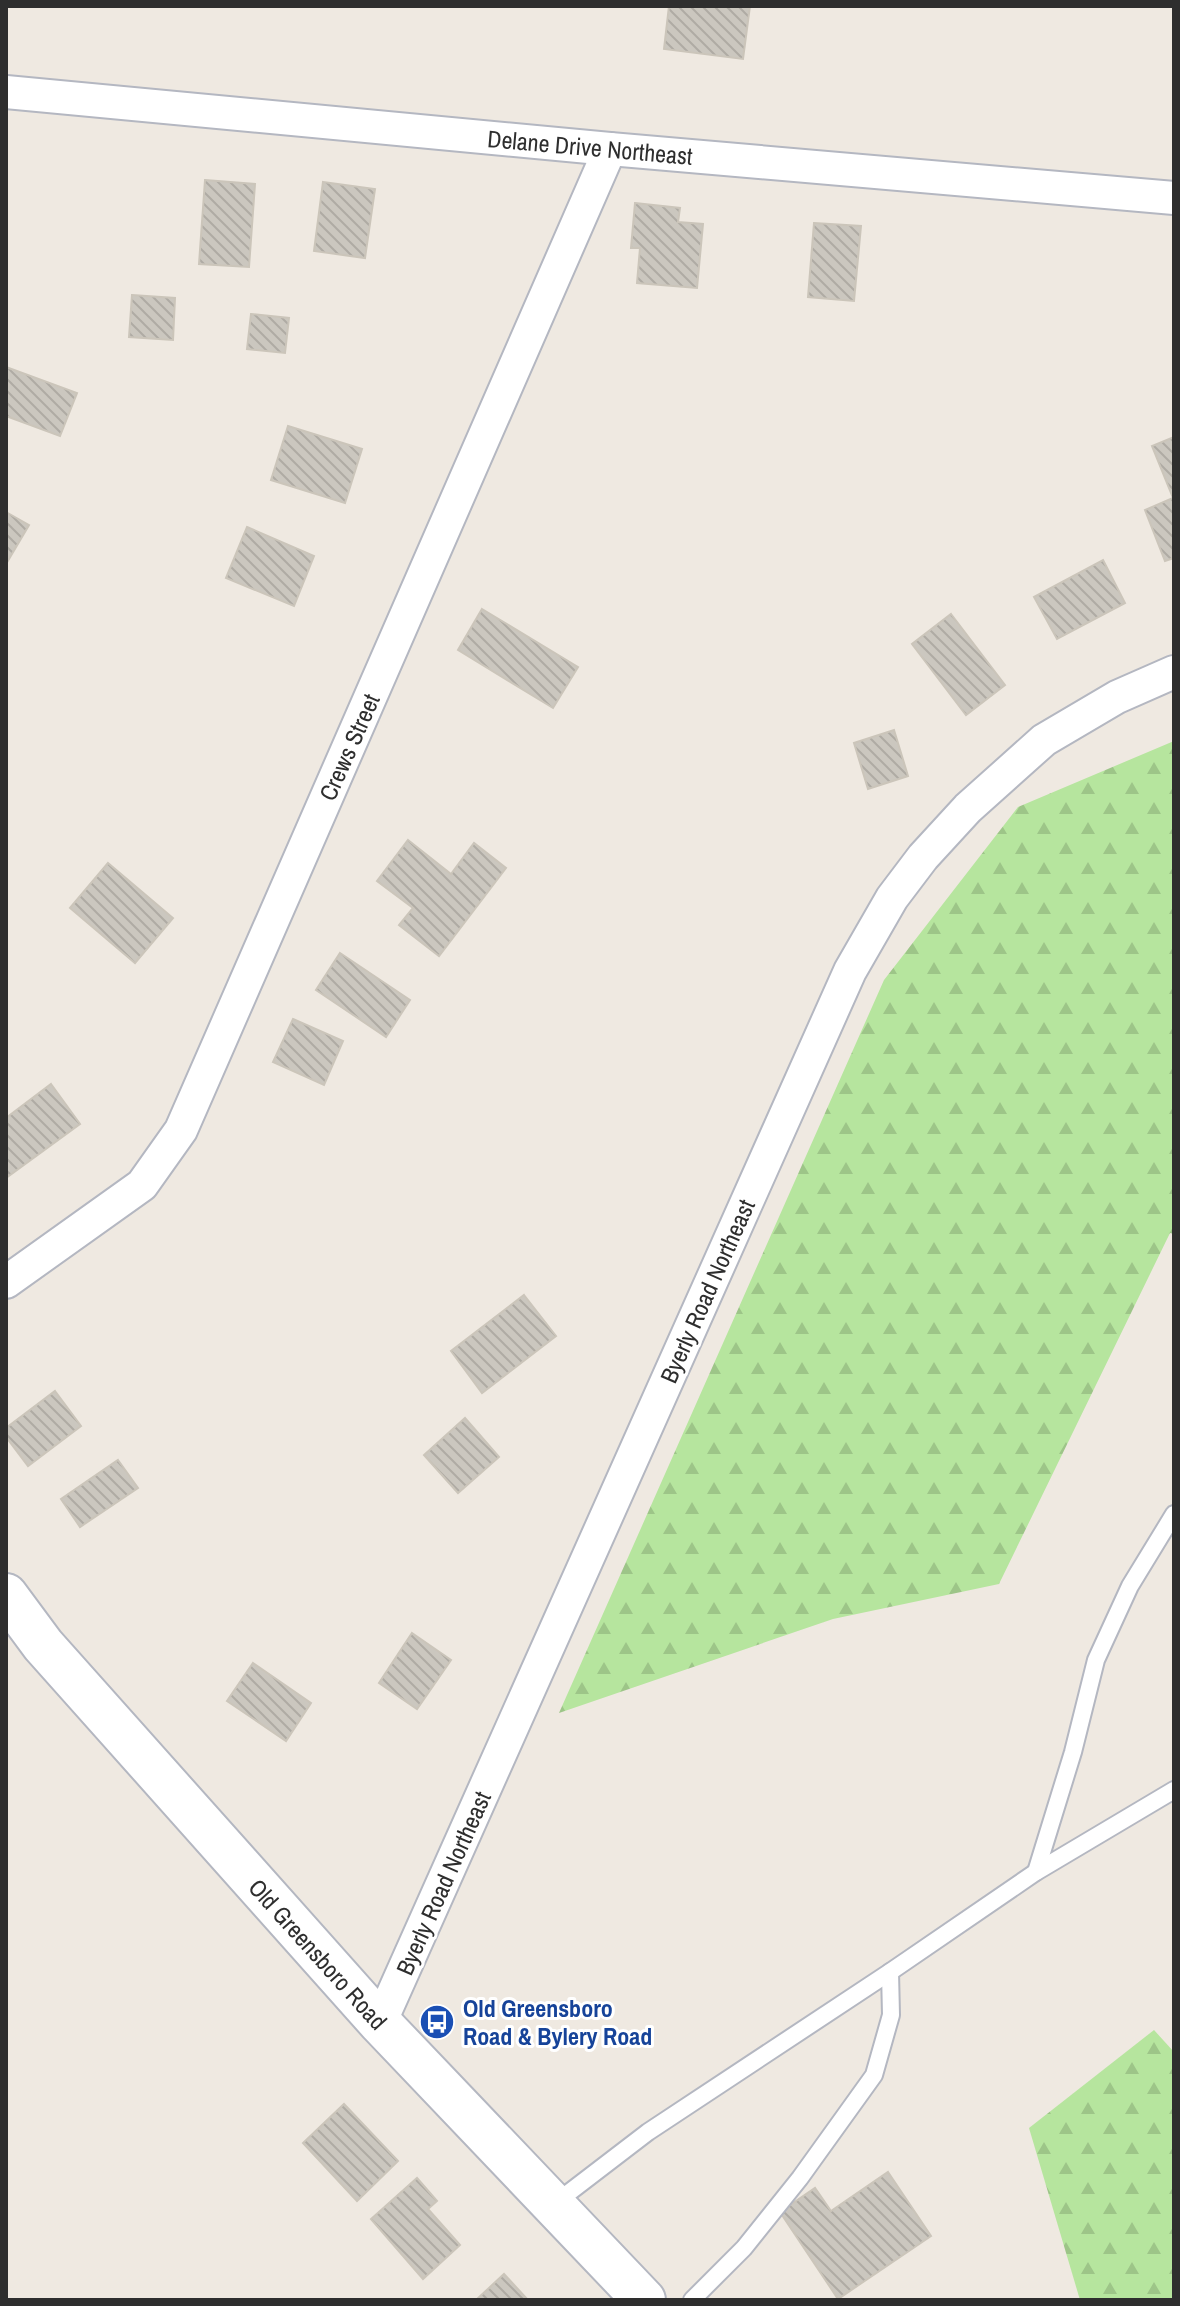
<svg xmlns="http://www.w3.org/2000/svg" width="1180" height="2306" viewBox="0 0 1180 2306" font-family="'Archivo Narrow',sans-serif">
<defs>
<pattern id="forest-firs" width="22" height="20" patternUnits="userSpaceOnUse" patternTransform="scale(2)"><rect width="22" height="20" fill="#b6e59e"/><path d="M5 1l3.5 6h-7zM16 11l3.5 6h-7z" fill="#9dc588"/></pattern>
<pattern id="building-back-hatch" width="6" height="6" patternUnits="userSpaceOnUse" patternTransform="scale(2)"><rect width="6" height="6" fill="#cbc7bf"/><path d="M-1 5l2 2M0 0l6 6M5-1l2 2" fill="none" stroke="#afaba4"/></pattern>
</defs>
<rect width="100%" height="100%" fill="#efe9e1"/>
<!-- forest -->
<g fill="url(#forest-firs)">
<path d="M1174 741V1234L1170 1233 999 1584 833 1619 559 1713 884 980 1018 807Z"/>
<path d="M1154 2030 1174 2052V2300H1080L1029 2128Z"/>
</g>
<!-- building -->
<g fill="url(#building-back-hatch)" stroke="#cbc5ba" stroke-width="2">
<path d="M669 6H750L743 59 664 49Z"/>
<path d="M205 180 255 184 249 267 199 264Z"/>
<path d="M323 182 375 189 365 258 314 251Z"/>
<path d="M635 203 680 208 678 222 703 224 697 288 637 283 640 248H631Z"/>
<path d="M814 223 861 226 854 301 808 297Z"/>
<path d="M132 295 175 298 173 340 129 337Z"/>
<path d="M251 314 289 318 285 353 247 349Z"/>
<path d="M6 367 77 393 60 436 6 416Z"/>
<path d="M288 426 362 449 345 503 271 480Z"/>
<path d="M1174 437V558L1165 561 1145 510 1173 498 1152 446Z"/>
<path d="M6 512 29 525 6 564Z"/>
<path d="M247 527 314 556 294 606 226 578Z"/>
<path d="M1103 560 1125 603 1057 639 1034 597Z"/>
<path d="M482 609 578 667 553 708 458 650Z"/>
<path d="M951 614 1005 685 966 715 912 644Z"/>
<path d="M894 730 908 776 868 789 854 743Z"/>
<path d="M408 840 451 874 474 843 506 868 439 956 399 925 413 908 377 881Z"/>
<path d="M108 863 173 918 135 963 70 908Z"/>
<path d="M340 953 410 1000 386 1037 316 990Z"/>
<path d="M293 1019 343 1041 324 1085 273 1062Z"/>
<path d="M51 1084 80 1124 6 1178V1118Z"/>
<path d="M524 1295 556 1336 482 1393 451 1351Z"/>
<path d="M55 1391 81 1426 28 1466 6 1437V1428Z"/>
<path d="M465 1418 499 1457 458 1493 424 1455Z"/>
<path d="M118 1460 138 1488 80 1527 61 1499Z"/>
<path d="M412 1633 451 1660 417 1709 379 1683Z"/>
<path d="M253 1663 311 1703 286 1741 227 1701Z"/>
<path d="M344 2104 398 2161 357 2201 303 2143Z"/>
<path d="M888 2172 931 2236 838 2299 780 2212 815 2188 831 2211Z"/>
<path d="M417 2178 437 2201 428 2209 460 2245 423 2279 371 2219Z"/>
<path d="M504 2274 528 2300H476Z"/>
</g>
<g fill="none" stroke-linecap="round" stroke-linejoin="round">
<!-- service casing -->
<g stroke="#b4b7c1" stroke-width="20">
<g id="service">
<path d="M1036 1872 1073 1752 1096 1660 1130 1586 1174 1514"/>
<path d="M554 2204 648 2132 890 1972 1036 1872 1174 1790"/>
<path d="M692 2300 744 2248 800 2178 874 2075 891 2015 890 1972"/>
</g>
</g>
<!-- minor casing -->
<g stroke="#b4b7c1" stroke-width="36">
<g id="minor">
<path d="M6 92 610 149 1174 198"/>
<path d="M6 1282 142 1185 181 1130 610 149"/>
<path d="M380 2023 850 971 892 898 923 857 968 808 1044 740 1117 697 1174 672"/>
</g>
</g>
<!-- tertiary casing -->
<g stroke="#b4b7c1" stroke-width="46">
<path id="tertiary" d="M6 1595 43 1645 380 2023 644 2300"/>
</g>
<!-- service -->
<use href="#service" stroke="#fff" stroke-width="16"/>
<!-- minor -->
<use href="#minor" stroke="#fff" stroke-width="32"/>
<!-- tertiary -->
<use href="#tertiary" stroke="#fff" stroke-width="42"/>
</g>
<!-- icons -->
<defs>
<g id="bus-disc" transform="scale(1.8)"><circle r="9.5" fill="#1a4fb4" stroke="#fff"/><path d="M-5-6H5V4H4V6H2V4H-2V6H-4V4H-5ZM-3.5-4V0h7V-4ZM-3.5 1.2v1.5H-2V1.2ZM2 1.2v1.5H3.5V1.2Z" fill="#fff"/></g>
</defs>
<g fill-rule="evenodd">
<use href="#bus-disc" x="437" y="2022"/>
</g>
<g text-anchor="middle" dominant-baseline="central" stroke-width="6" stroke-linejoin="round" paint-order="stroke">
<!-- street labels -->
<g font-size="24" fill="#2e2e2e" stroke="#fff">
<text transform="translate(590 147) rotate(5)">Delane Drive Northeast</text>
<text transform="translate(349 747) rotate(-66)">Crews Street</text>
<text transform="translate(707 1291) rotate(-66)">Byerly Road Northeast</text>
<text transform="translate(443 1883) rotate(-66)">Byerly Road Northeast</text>
<text transform="translate(318 1954) rotate(48)">Old Greensboro Road</text>
</g>
<!-- transit labels -->
<g font-size="24" font-weight="bold" fill="#164399" stroke="#fff" text-anchor="start">
<text x="463" y="2008">Old Greensboro<tspan x="463" dy="28">Road &amp; Bylery Road</tspan></text>
</g>
</g>
<!-- border -->
<rect width="1180" height="2306" fill="none" stroke="#2e2e2e" stroke-width="16"/>
</svg>
